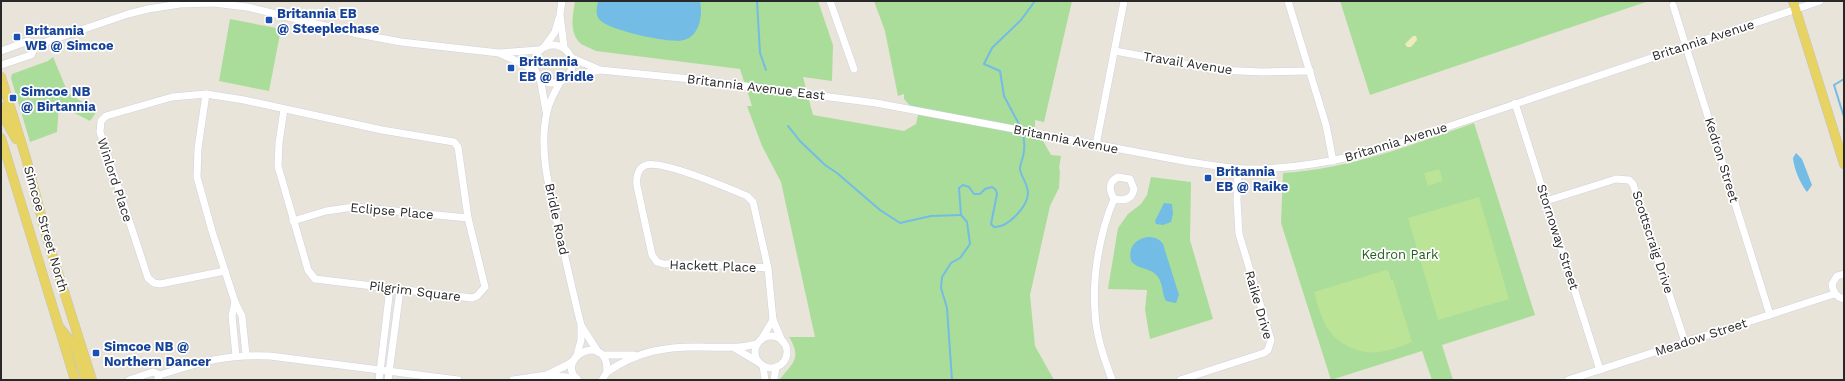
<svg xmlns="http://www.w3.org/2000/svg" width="1845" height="381" viewBox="0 0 1845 381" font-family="'Work Sans',sans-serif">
<rect width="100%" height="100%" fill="#e9e4da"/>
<!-- green -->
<g fill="#ad9">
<path d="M575 1H818L833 45 832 81 803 77 813 115 904 131 916 124 918 115 904 99V94L898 96 885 31 874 1H1072L1044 122 1035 120V127L1051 155 1061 156 1059 168 1060 171 1059 188 1050 206 1030 295 1035 346 1054 380 780 379C793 363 802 358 789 337H815L781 182 762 146 747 106H752L740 69 596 51C591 48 583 46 579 42 569 31 573 14 575 1Z"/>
<path d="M1340 1H1649L1370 95Z"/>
<path d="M230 19 281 29 269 91 219 81Z"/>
<path d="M53 57 68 93 97 111 90 121 59 105 57 132 30 142 11 78 12 74 48 61Z"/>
<path d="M1474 123 1535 315 1442 345 1453 380H1432L1422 351 1331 380 1281 223 1283 173C1350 169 1411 145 1474 123Z"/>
<path d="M1151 177 1191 182 1190 240 1213 319 1150 339 1145 310 1147 290 1108 289 1118 228 1128 214 1141 204 1147 195Z"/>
</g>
<!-- sand -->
<path fill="#edeabe" d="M1413 36H1416L1417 40 1411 47H1407L1405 44Z"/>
<!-- pitch -->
<g fill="#bbe496">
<path d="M1439 169 1443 181 1428 186 1424 173Z"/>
<path d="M1479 197 1509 299 1438 320 1408 218Z"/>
<path d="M1386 270 1389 272 1391 280H1393L1412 342C1402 346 1391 350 1380 352 1359 355 1334 343 1325 324 1320 314 1317 303 1314 292Z"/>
</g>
<!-- water -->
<g fill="#73bce5">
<path d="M598 1H700C703 14 700 36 684 40 671 44 606 30 599 19 595 13 597 8 598 1Z"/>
<path d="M1796 153 1802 159 1812 185 1807 192C1800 183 1794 169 1793 158Z"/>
<path d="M1164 203 1172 204 1173 214 1171 222 1163 225 1156 224 1155 221Z"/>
<path d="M1147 237C1154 237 1159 238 1163 244L1179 295 1176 303 1166 301C1162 294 1163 284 1158 277 1151 267 1138 270 1131 261 1128 248 1134 240 1147 237Z"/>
</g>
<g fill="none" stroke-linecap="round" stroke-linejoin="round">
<!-- stream -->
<g stroke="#73bce5" stroke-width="2">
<path d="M757 1 760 53 766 70"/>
<path d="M1844 79 1834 85 1844 117"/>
<path d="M788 126 800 141 825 165 837 173 880 210 900 223 931 216 961 215"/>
<path d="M1021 128 1004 96 1000 71 984 64 992 48 1021 20 1035 1"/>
<path d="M952 380 947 308 941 288 942 277 951 263 960 258 970 244 967 222 961 215 959 188 963 185 969 187 974 194H980L985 189 992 187 996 190 997 194 991 224 994 227C1008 228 1028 206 1028 193 1028 184 1021 177 1020 169 1020 165 1022 160 1023 157 1025 148 1025 140 1022 132"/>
</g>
<!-- minor casing -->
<g stroke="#cfd1e0" stroke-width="8">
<g id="minor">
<path d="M562 1 560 14 564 47"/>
<path d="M830 1 854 69"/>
<path d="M1288 1 1326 125 1333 161"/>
<path d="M1673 5 1770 315"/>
<circle cx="553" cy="64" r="19"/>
<path d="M545 46 555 32 559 18"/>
<path d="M1 51 28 41 37 45 128 14 148 9 180 4 213 3 247 7 358 34 401 42 499 53 539 50"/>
<path d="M1115 51 1217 70 1262 72 1310 71"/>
<path d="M501 54 521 63 535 71"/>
<path d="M572 58 600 70 691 79 876 103 1184 161C1204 164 1225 168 1245 169 1290 170 1335 161 1379 150L1820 1"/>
<path d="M1 65 31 55 37 45"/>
<path d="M567 77 600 70"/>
<path d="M540 78 546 111"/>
<path d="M560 82C555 92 549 101 547 112 538 151 550 192 559 230 566 262 573 293 581 325V340L577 355"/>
<path d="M206 94 198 148 197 177 212 231 235 302 242 316 246 355"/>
<path d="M1515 103 1600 370"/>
<path d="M1096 145 1124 1"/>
<path d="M1546 201 1616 179 1629 180 1633 184 1685 342"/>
<path d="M293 221 326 211 354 207 468 218"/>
<path d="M768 268 705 264H664L657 262 652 255 637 186C636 179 637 168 646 165 663 160 728 188 747 196L753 202 768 268 773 320 782 341"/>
<path d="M225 271 160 284 154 283 148 278 100 132 101 121 106 116 172 97 206 94 244 100 382 130 454 142 458 147 468 218 485 287 477 296 472 298 315 279 308 270 278 166 279 143 284 109"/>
<path d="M1844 274 1837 276 1832 284C1833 292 1836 297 1844 299"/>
<path d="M235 302 232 316 236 356"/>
<path d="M582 327 598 352"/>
<circle cx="771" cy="352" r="16"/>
<path d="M761 340 773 320"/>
<path d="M736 349 758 362"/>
<path d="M603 355H634"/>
<path d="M763 366 765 380"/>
<path d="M607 372C638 351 666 346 703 347 723 347 737 349 757 344"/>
<path d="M160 375C200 362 227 354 270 356L458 380"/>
<path d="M547 375 567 365 574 360"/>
<path d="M129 380 153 372 160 375 157 380"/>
<path d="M379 380 390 288"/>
<path d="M388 380 400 290"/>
<path d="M513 380 547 375 576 378"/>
<path d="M578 380C553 359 608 329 607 372L602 380"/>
<path d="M774 380 776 367"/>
<path d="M1112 380C1104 358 1096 336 1095 312 1092 276 1100 232 1114 199 1109 190 1108 182 1118 177L1130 179 1134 189C1132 200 1124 201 1114 199"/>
<path d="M1180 380 1264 353 1268 350 1271 340 1239 234 1237 200 1238 168"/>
<path d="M1568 380 1834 294"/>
</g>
</g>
<!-- major casing -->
<g stroke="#c3c3c3" stroke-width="10">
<g id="major">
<path d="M1793 1 1844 164"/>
<path d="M1 77 26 158 47 238 92 380"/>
<path d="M1 107 6 121 16 139"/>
<path d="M1 138 75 380"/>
<path d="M60 328 74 345 86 380"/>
</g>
</g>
<!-- minor -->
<use href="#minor" stroke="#fff" stroke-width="7"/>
<!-- major -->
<use href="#major" stroke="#e6d362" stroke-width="9"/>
</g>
<!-- markers -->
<g fill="#1a4fb4" stroke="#fff" stroke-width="1.5">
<rect x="265" y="16" width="8" height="8" rx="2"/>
<rect x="13" y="33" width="8" height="8" rx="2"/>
<rect x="507" y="64" width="8" height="8" rx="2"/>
<rect x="9" y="94" width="8" height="8" rx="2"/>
<rect x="1204" y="174" width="8" height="8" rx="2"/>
<rect x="92" y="349" width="8" height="8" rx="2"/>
</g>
<g text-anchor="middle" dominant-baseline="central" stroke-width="3.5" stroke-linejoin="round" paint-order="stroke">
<!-- transit labels -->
<g font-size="13" font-weight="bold" fill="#164399" stroke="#fff" text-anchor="start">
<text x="277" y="13">Britannia EB<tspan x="277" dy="15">@ Steeplechase</tspan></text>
<text x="25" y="30">Britannia<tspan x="25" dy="15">WB @ Simcoe</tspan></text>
<text x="519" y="61">Britannia<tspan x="519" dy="15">EB @ Bridle</tspan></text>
<text x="21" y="91">Simcoe NB<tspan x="21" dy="15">@ Birtannia</tspan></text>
<text x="1216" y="171">Britannia<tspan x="1216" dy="15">EB @ Raike</tspan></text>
<text x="104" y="346">Simcoe NB @<tspan x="104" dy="15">Northern Dancer</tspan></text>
</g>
<!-- street labels -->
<g font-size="13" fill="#282828" stroke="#fff">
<text transform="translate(1703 40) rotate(-18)">Britannia Avenue</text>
<text transform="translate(1188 63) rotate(9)">Travail Avenue</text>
<text transform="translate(756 87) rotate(7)">Britannia Avenue East</text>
<text transform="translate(1066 139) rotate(11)">Britannia Avenue</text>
<text transform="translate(1396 142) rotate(-17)">Britannia Avenue</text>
<text transform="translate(1722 160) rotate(73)">Kedron Street</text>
<text transform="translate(115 180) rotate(72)">Winlord Place</text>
<text transform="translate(392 211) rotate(5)">Eclipse Place</text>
<text transform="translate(557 219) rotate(78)">Bridle Road</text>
<text transform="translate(46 229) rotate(74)">Simcoe Street North</text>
<text transform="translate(1558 237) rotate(72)">Stornoway Street</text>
<text transform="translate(1653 242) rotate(72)">Scottscraig Drive</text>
<text transform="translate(713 266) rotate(2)">Hackett Place</text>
<text transform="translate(415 291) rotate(7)">Pilgrim Square</text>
<text transform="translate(1259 305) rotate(74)">Raike Drive</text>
<text transform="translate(1701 337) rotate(-18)">Meadow Street</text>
</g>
<!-- park labels -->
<g font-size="13" fill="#255e1e" stroke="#fff">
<text x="1400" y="254">Kedron Park</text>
</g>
</g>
<!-- border -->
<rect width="1845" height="381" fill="none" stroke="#282828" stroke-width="4"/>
</svg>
